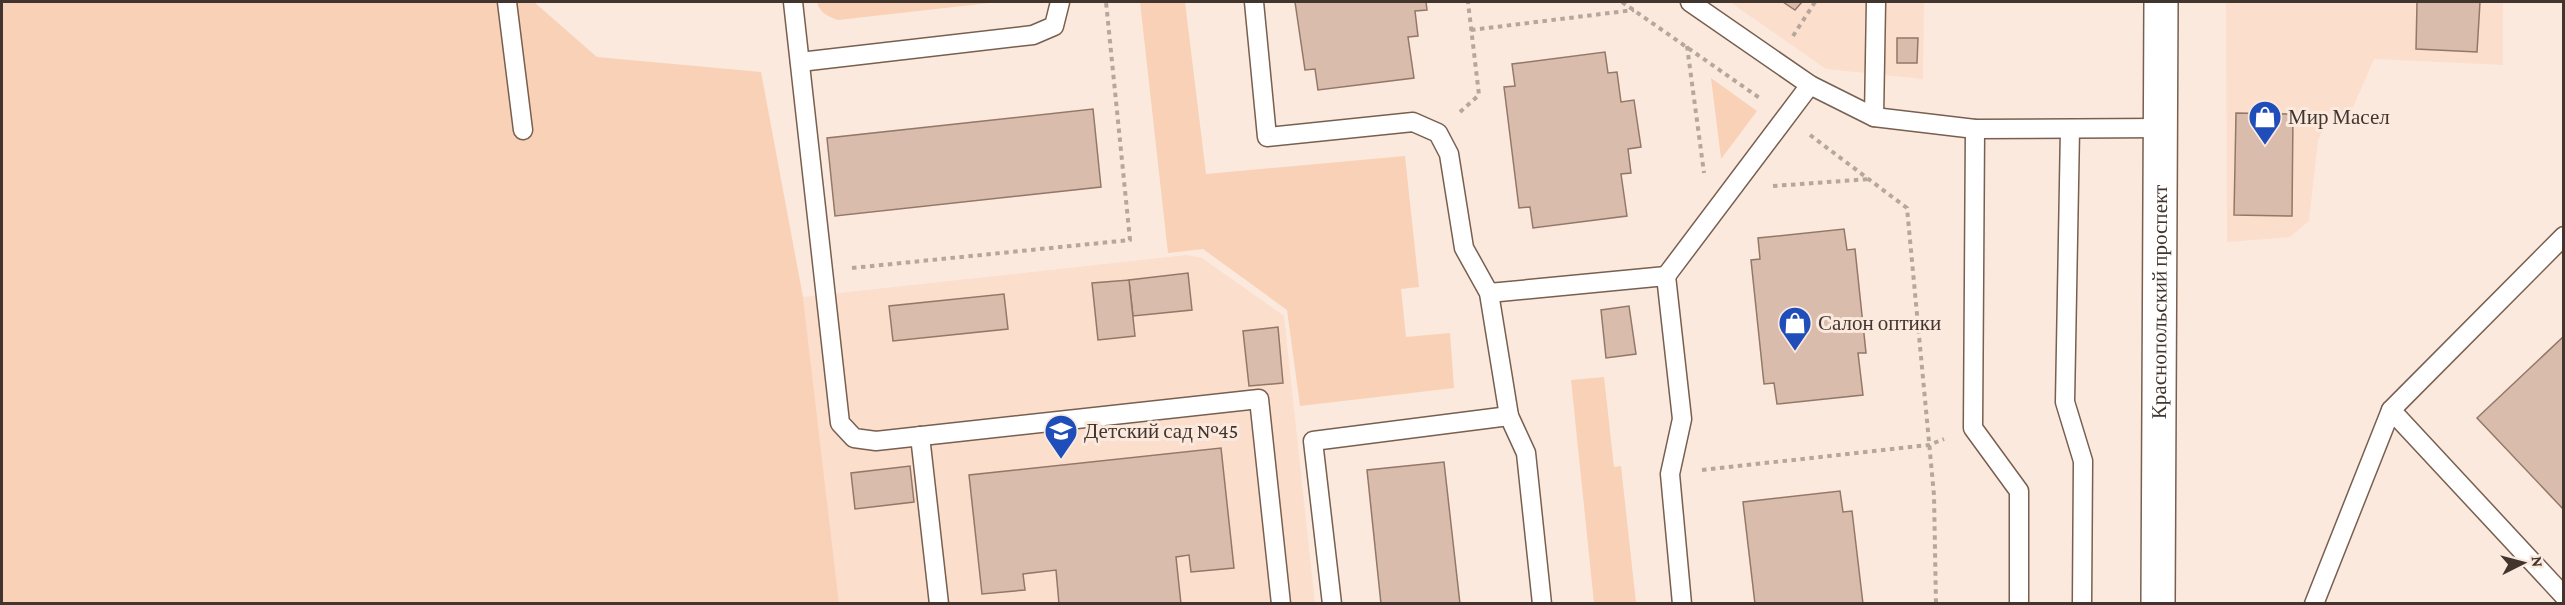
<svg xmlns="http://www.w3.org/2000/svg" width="2565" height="605" viewBox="0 0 2565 605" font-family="'Crimson Pro',serif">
<rect width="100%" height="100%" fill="#fbe9de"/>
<!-- built -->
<g fill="#fbdecc">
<path d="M1730 2H1924L1923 79 1826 69Z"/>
<path d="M2226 2H2503V65L2374 59 2351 112 2331 113 2318 140 2309 221 2290 237 2227 242Z"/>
<path d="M1187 255 1202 258 1284 316 1315 603H839L803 297Z"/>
</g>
<!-- green -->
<g fill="#f9d1b7">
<path d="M2 2H534L597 57 761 72 803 297 839 603H2Z"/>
<path d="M817 2H998L838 20C828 17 819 12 817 2Z"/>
<path d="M1140 2H1185L1206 174 1405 156 1419 287 1401 289 1406 337 1450 333 1454 388 1300 406 1287 310 1203 249 1168 253Z"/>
<path d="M1711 78 1757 111 1721 159V158Z"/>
<path d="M1604 377 1614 467 1621 466 1636 603H1594L1571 380Z"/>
</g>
<!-- building -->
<g fill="#d9bcab" stroke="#937868" stroke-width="1.5">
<path d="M1295 2H1426L1427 10 1415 11 1418 36 1408 37 1414 78 1318 90 1315 69 1305 70Z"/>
<path d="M1783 2H1802L1795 10Z"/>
<path d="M2417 2H2480L2477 52 2416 49Z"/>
<path d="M1897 38H1918L1917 63H1897Z"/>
<path d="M1605 52 1608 73 1617 72 1621 102 1634 100 1641 147 1628 149 1631 173 1621 174 1627 216 1533 228 1530 207 1519 208 1504 87 1515 86 1512 64Z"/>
<path d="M1093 109 1101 187 835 216 827 138Z"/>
<path d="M2236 113 2293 114 2292 216 2234 215Z"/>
<path d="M1844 229 1847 250 1855 249 1866 353H1858L1863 395 1777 404 1774 383 1764 384 1751 260 1760 259 1758 238Z"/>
<path d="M1188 273 1192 310 1133 316 1129 280Z"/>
<path d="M1129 280 1135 336 1098 340 1092 283Z"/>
<path d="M1004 294 1008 329 893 341 889 306Z"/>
<path d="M1629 306 1636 354 1606 358 1601 310Z"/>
<path d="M1278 327 1283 383 1249 386 1243 331Z"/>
<path d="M2564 336V510L2477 418Z"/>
<path d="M1221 448 1234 568 1191 572 1189 555 1176 557 1181 604H1059L1056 570 1023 574 1025 590 982 594 969 475Z"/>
<path d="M1444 462 1460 604H1381L1367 470Z"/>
<path d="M910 466 914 502 855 509 851 473Z"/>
<path d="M1840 491 1843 512 1852 511 1863 604H1755L1743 502Z"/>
</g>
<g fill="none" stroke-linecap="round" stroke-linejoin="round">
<!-- service casing -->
<g stroke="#785f4f" stroke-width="21">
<g id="service">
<path d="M507 2 523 130"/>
<path d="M793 2 840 423 854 438 876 441 1259 399 1281 604"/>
<path d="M1254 2 1267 137 1413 122 1438 133 1449 154 1464 248 1489 293 1509 416 1526 453 1542 604"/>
<path d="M1690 2 1810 85 1874 117 1975 129 2161 128"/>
<path d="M800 62 1033 35 1054 26 1060 2"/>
<path d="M1874 117 1876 2"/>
<path d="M1975 129 1973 428 2019 491V604"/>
<path d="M2070 129 2065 402 2083 461 2082 604"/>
<path d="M1666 276 1810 85"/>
<path d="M1489 293 1666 276 1682 419 1670 474 1682 604"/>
<path d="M2391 410 2564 596"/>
<path d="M920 436 939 604"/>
<path d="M1332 604 1313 441 1509 416"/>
<path d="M2314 604 2391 410 2564 236"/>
</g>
</g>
<!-- tertiary casing -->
<g stroke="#785f4f" stroke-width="36">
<g id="tertiary">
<path id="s1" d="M2158 604 2161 2"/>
</g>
</g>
<!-- path -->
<g stroke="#b6a79d" stroke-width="4" stroke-dasharray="4.5 4.5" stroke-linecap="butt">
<path d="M1622 2 1761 99"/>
<path d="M1471 30 1634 10"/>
<path d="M1793 36 1815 2"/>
<path d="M1687 46 1704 173"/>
<path d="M1460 112 1479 95 1468 2"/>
<path d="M1810 135 1907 208 1934 495 1936 604"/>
<path d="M1773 186 1870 179"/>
<path d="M852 268 1130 240 1106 2"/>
<path d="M1702 470 1929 445 1944 439"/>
</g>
<!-- service -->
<use href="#service" stroke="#fff" stroke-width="18"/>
<!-- tertiary -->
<use href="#tertiary" stroke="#fff" stroke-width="33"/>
</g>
<!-- icons -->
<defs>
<g id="shop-pin" transform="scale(1.725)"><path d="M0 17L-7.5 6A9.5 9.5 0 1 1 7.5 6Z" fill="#1f4dba" stroke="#fbe9de"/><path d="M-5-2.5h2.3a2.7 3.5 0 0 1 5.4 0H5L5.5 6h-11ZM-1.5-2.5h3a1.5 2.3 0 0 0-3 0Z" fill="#fff"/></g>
<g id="school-pin" transform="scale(1.725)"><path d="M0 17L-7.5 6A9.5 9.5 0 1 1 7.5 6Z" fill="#1f4dba" stroke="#fbe9de"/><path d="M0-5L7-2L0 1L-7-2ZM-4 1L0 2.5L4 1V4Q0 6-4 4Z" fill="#fff"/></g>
</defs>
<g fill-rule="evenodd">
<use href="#shop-pin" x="2265" y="117"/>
<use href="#shop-pin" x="1795" y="323"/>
<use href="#school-pin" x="1061" y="431"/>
</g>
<g text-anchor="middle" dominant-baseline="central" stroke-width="6" stroke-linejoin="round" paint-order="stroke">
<!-- poi labels -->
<g font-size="21" fill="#41352e" stroke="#fbe9de" text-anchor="start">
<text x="2288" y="117">Мир Масел</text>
<text x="1818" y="323">Салон оптики</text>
<text x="1084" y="431">Детский сад №45</text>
</g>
<!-- street labels -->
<g font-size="21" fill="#41352e" stroke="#fbe9de">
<text stroke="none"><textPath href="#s1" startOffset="302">Краснопольский проспект</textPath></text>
</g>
</g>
<!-- border -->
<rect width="2565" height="605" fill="none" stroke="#41352e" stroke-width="6"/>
<!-- north arrow -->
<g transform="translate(2523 563) rotate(84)" stroke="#fbe9de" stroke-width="4.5" paint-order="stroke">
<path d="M0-4.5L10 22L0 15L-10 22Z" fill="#41352e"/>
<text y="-9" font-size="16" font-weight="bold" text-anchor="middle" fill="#41352e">N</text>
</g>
</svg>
